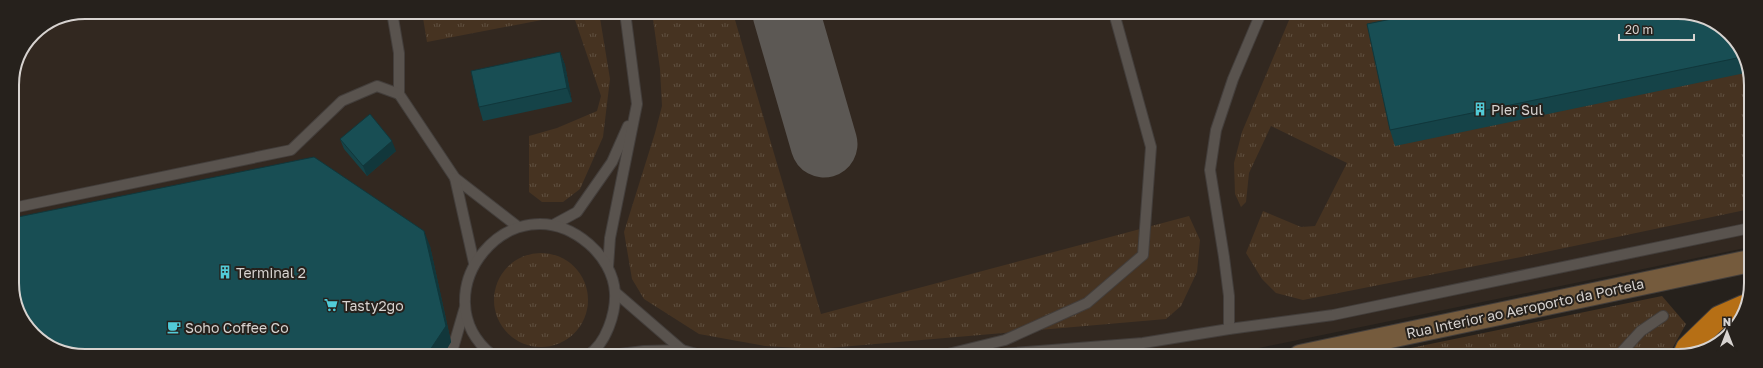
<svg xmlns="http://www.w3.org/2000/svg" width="1763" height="368" viewBox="0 0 1763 368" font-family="'Golos Text',sans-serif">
<defs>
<pattern id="grass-tufts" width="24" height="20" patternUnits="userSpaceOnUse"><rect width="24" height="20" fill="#463321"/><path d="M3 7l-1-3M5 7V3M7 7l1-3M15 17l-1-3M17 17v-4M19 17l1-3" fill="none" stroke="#605040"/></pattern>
</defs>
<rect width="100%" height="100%" fill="#26211c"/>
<!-- built -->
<path fill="#322820" d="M85 12 1692 13 1750 71V247L1220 356 71 355 13 297 12 80 34 33 57 17Z"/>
<!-- grass -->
<g fill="url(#grass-tufts)">
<path d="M422 12H599L610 79 603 137 580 189 563 202H542L529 192V136L557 128 597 111 601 96 573 14 427 42Z"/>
<path d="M652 12 733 13 821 314 1189 216 1200 240 1197 272 1181 306 1166 319 817 349 765 346 699 334 644 299 632 279 624 232 655 133 662 106 660 69Z"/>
<path d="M1292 13H1692L1750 71V209L1536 254 1303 300 1276 293 1262 279 1246 253 1263 211 1301 227 1315 226 1347 163 1271 126 1249 173 1246 202 1241 207 1235 194 1234 163 1242 132Z"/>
<circle cx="541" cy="300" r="47"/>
<path d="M1662 296 1686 324 1668 356H1372Z"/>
</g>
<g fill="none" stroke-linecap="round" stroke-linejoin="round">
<!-- taxiway -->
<path stroke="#5c5854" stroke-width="67" d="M786 13 824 144"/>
<!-- lane casing -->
<g stroke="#433e3b" stroke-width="12">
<g id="lane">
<path d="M392 12 399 53V94L455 178 517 226"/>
<path d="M455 178 474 263"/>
<path d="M13 208 291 150 342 101 377 86 399 94"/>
<path d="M553 225 577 212 612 162 628 126"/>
<path d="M608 267 610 238 637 104 625 12"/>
<path d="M615 292 682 350"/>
<path d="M1229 329V296L1224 257 1210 170 1216 130 1233 79 1261 13"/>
<path d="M451 355 465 307"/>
<path d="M492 355C418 295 511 177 589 244 603 256 614 274 615 293 616 313 606 344 588 355"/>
<path d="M612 355 644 351 682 350 700 355"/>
<path d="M944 355 1005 340 1087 303 1143 255 1151 147 1114 13"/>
<path d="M988 355 1143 343 1229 329 1333 315 1750 228"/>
<path d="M1618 356 1641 331 1663 316"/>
</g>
</g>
<!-- secondary casing -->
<g stroke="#433e3b" stroke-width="24">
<path id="secondary" d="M1300 356 1750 261"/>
</g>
<!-- highway casing -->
<g stroke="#433e3b" stroke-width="24">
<path id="highway" d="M1684 355 1687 348 1719 317 1744 306"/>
</g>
<!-- lane -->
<use href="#lane" stroke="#59534e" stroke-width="10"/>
<!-- secondary -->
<use href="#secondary" stroke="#755b3d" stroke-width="22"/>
<!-- highway -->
<use href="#highway" stroke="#b66f15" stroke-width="22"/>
</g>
<!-- wall -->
<g fill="#154348">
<path d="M1407 16 1729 33 1750 71V72L1395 146 1390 130Z"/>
<path d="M560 52 565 65 572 102 483 121 479 107Z"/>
<path d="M340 139 396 151 367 176 344 149Z"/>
<path d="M430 246 451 342 443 355H71Z"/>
</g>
<!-- shaded-wall -->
<g fill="#11373b">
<path d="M560 52 565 65 572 102 567 88Z"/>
<path d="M392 141 396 151 367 176 363 166Z"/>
<path d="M424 231 430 246 451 342 443 355H432L430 350Z"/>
</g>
<!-- building -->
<g fill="#184e54" stroke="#11373b">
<path d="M1406 13H1421L1407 16Z"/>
<path d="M1421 13H1692L1729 33 1742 57 1390 130 1367 24Z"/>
<path d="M560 52 567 88 479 107 471 71Z"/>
<path d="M370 114 392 141 363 166 340 139Z"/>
<path d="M314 157 424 231 446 326 430 350 406 355H71L34 335 13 297V218Z"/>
</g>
<!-- icons -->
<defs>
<g id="building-bare" transform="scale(1.08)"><path d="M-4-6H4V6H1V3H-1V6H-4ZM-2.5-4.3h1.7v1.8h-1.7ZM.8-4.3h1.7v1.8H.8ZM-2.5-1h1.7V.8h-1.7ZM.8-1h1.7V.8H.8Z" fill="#52cbd7" stroke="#26211c" stroke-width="2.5" paint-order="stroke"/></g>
<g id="supermarket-bare" transform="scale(1.08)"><path d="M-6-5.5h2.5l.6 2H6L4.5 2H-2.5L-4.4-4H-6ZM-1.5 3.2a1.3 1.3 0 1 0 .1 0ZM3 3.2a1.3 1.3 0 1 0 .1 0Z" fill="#52cbd7" stroke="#26211c" stroke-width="2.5" paint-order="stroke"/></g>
<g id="cafe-bare" transform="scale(1.08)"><path d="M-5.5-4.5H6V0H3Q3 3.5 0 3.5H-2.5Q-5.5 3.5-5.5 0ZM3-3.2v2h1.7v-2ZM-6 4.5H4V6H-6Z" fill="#52cbd7" stroke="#26211c" stroke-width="2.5" paint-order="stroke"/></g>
</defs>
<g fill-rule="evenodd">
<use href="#building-bare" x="1480" y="109"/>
<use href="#building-bare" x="225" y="272"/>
<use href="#supermarket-bare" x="331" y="305"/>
<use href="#cafe-bare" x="174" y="327"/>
</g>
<g text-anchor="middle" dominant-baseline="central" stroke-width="4" stroke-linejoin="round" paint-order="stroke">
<!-- poi labels -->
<g font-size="14" fill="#d7d3d0" stroke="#26211c" text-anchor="start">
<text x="1491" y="109">Pier Sul</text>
<text x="236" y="272">Terminal 2</text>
<text x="342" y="305">Tasty2go</text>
<text x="185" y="327">Soho Coffee Co</text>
</g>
<!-- street labels -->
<g font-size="14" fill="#d7d3d0" stroke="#26211c">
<text transform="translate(1525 308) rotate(-12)">Rua Interior ao Aeroporto da Portela</text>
</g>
</g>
<!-- crop -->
<path d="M0 0H1763V368H0ZM85 19H1678A66 66 0 0 1 1744 85V283A66 66 0 0 1 1678 349H85A66 66 0 0 1 19 283V85A66 66 0 0 1 85 19Z" fill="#26211c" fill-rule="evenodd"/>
<path fill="none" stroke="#d7d3d0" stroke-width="2" d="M85 19H1678A66 66 0 0 1 1744 85V283A66 66 0 0 1 1678 349H85A66 66 0 0 1 19 283V85A66 66 0 0 1 85 19Z"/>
<!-- north arrow -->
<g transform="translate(1727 332)" stroke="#26211c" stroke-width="3" paint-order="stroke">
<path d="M0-3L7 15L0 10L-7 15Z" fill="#d7d3d0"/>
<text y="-6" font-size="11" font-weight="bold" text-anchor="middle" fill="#d7d3d0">N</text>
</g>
<!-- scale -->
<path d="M1619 34v6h75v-6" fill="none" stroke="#d7d3d0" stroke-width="2"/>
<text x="1625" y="34" font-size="12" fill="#d7d3d0" stroke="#26211c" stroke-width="3" paint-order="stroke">20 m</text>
</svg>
